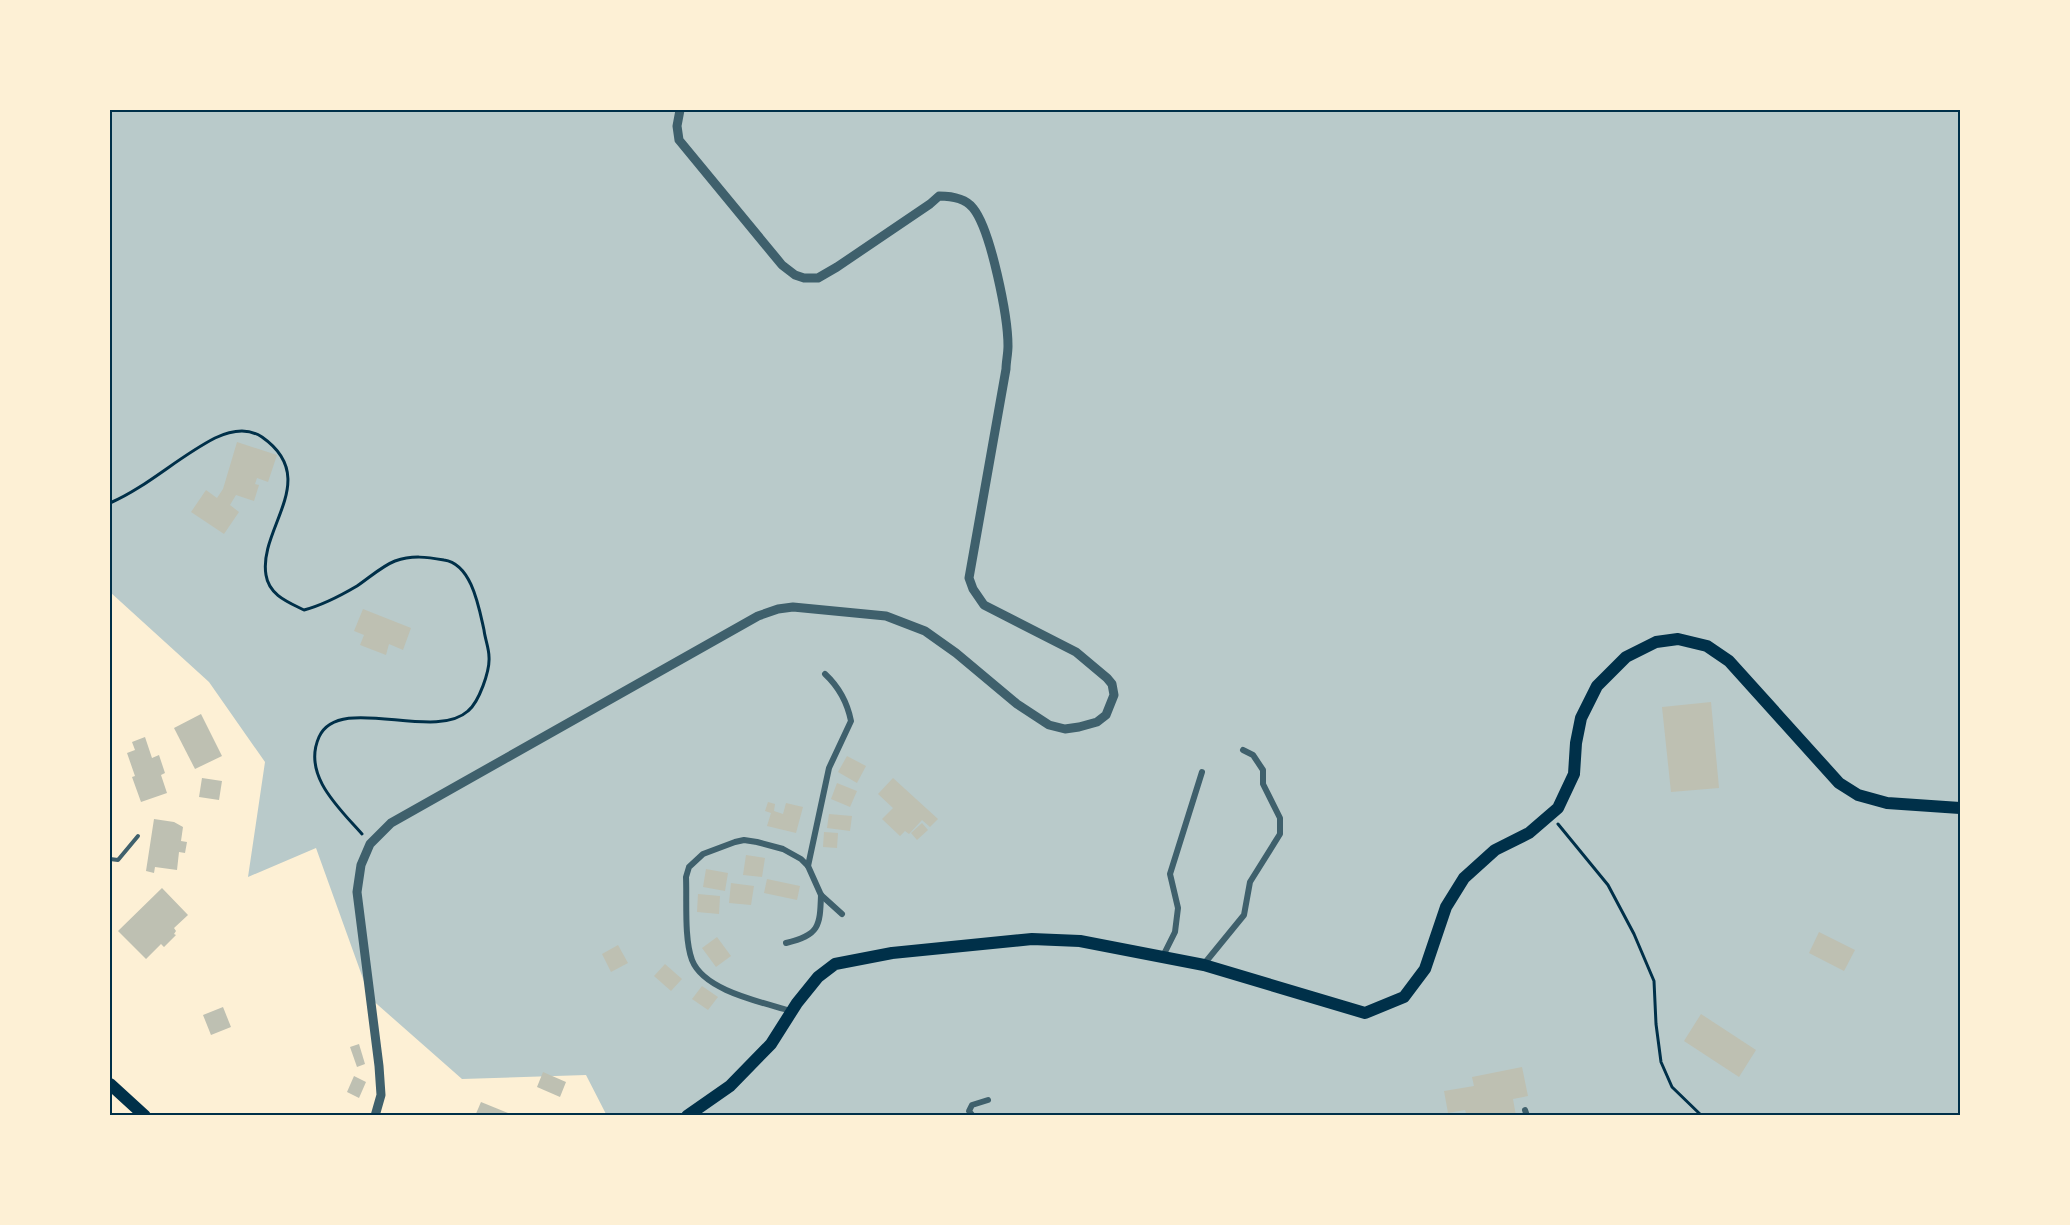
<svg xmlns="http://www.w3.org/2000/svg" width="2070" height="1225" viewBox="0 0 2070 1225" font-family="Jost,sans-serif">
<rect width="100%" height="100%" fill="#fdf0d5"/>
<!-- green -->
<path fill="#b9caca" d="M110 110H1960V1115L607 1116 586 1075 462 1079 370 998 316 848 248 877 265 762 209 682 110 592Z"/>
<!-- building -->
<g fill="#bec0b2">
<path d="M237 442 277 455 268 482 257 478 255 484 259 485 254 501 236 495 230 505 239 512 224 534 191 512 206 490 217 498 223 489Z"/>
<path d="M363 609 411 628 403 650 389 644 386 655 360 645 364 635 354 631Z"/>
<path d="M1711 702 1719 788 1671 792 1662 707Z"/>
<path d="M201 714 222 756 195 769 174 728Z"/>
<path d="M145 737 152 758 159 755 165 773 161 775 167 793 141 802 132 777 135 776 127 753 135 750 132 742Z"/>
<path d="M847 756 866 766 857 783 838 772Z"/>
<path d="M202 778 222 781 219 800 199 797Z"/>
<path d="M893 778 938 819 930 827 922 820 909 834 905 831 900 836 882 819 893 808 878 794Z"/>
<path d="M837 783 857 791 850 807 831 799Z"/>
<path d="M768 802 775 804 774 811 783 814 786 803 803 807 796 833 767 826 771 813 765 811Z"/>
<path d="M829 814 852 816 850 831 827 828Z"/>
<path d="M154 819 174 822 183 827 181 841 187 842 185 853 179 852 177 870 155 867 154 873 146 871Z"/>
<path d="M922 823 928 830 917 840 911 833Z"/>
<path d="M824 832 838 833 837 848 823 847Z"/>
<path d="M746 855 765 858 762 877 743 875Z"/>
<path d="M706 869 728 873 725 891 703 887Z"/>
<path d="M767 879 800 886 797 900 764 893Z"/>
<path d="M731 883 754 886 751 905 729 903Z"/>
<path d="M162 888 188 915 174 928 176 931 174 934 176 935 164 947 161 944 146 959 118 931Z"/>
<path d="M698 894 720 896 719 914 697 912Z"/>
<path d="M1819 932 1855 950 1844 971 1809 953Z"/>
<path d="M717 937 731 956 716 967 702 948Z"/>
<path d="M618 945 628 963 611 972 602 954Z"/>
<path d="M665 964 682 979 671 991 654 976Z"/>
<path d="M702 986 718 997 708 1010 692 999Z"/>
<path d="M223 1007 231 1027 211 1035 203 1015Z"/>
<path d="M1701 1014 1756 1050 1739 1077 1684 1041Z"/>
<path d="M359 1044 365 1064 357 1067 350 1047Z"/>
<path d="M1522 1067 1528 1096 1513 1099 1516 1116H1487V1113L1467 1116 1465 1110 1448 1113 1444 1091 1474 1086 1472 1077Z"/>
<path d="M543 1072 566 1082 560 1097 537 1087Z"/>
<path d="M354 1076 366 1082 359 1098 347 1092Z"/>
<path d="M481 1102 508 1113 507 1116H475Z"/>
</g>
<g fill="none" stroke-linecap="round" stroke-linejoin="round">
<!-- path -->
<g stroke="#003049" stroke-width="3">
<path d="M110 503C147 487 178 457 215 438 230 431 247 427 262 437 322 479 258 528 266 575 269 595 288 602 304 610 323 605 340 596 357 586 369 578 382 566 395 561 412 555 427 557 444 560 472 564 479 608 484 630 485 639 489 648 489 657 490 671 479 702 468 711 434 742 339 693 319 737 302 775 339 808 362 834"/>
<path d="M1558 824 1608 885 1634 934 1654 981 1656 1024 1661 1062 1672 1087 1702 1116"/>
</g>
<!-- service -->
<path stroke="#3f606c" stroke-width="4" d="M110 859 118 860 138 836"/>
<!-- minor -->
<g stroke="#3f606c" stroke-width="6">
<path d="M808 866 829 768 851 721C847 701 839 687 825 674"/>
<path d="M786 943C819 935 820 927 821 895"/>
<path d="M1163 956 1175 932 1178 908 1170 874 1202 772"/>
<path d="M1204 964 1244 915 1250 882 1280 834V818L1263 784V770L1253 755 1243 750"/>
<path d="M791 1011C762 1002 704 991 692 960 684 939 687 900 686 877L689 867 703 854 735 842 744 840 757 842 783 849 801 859 808 866 821 895 842 914"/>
<path d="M1525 1110 1527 1116"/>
<path d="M973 1116 969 1111 972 1105 988 1100"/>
</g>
<!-- tertiary -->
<path stroke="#3f606c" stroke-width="9" d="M375 1116 381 1095 379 1066 357 892 361 865 370 844 391 823 758 616 778 609 793 607 886 616 925 631 956 653 1017 704 1049 725 1065 729 1079 727 1097 722 1106 715 1114 695 1112 684 1107 678 1076 652 984 605 973 589 969 578 1006 369C1006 362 1008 354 1008 346 1008 317 991 230 973 208 965 198 951 196 939 196L930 204 837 267 818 278H804L795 275 782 265 679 140 677 126 680 110"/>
<!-- primary -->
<g stroke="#003049" stroke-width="12">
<path d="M110 1084 145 1116"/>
<path d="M687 1116 730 1086 771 1044 797 1003 818 977 835 964 892 953 1032 939 1080 941 1204 965 1365 1013 1404 997 1425 969 1446 907 1464 878 1495 850 1529 833 1558 808 1574 774 1576 743 1581 718 1597 686 1626 657 1656 642 1678 639 1707 646 1729 661 1839 783 1858 795 1887 803 1960 808"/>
</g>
</g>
<!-- border -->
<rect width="2070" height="1225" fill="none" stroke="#fdf0d5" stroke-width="222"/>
<rect x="111" y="111" width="1848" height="1003" fill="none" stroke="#003049" stroke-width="2"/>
</svg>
